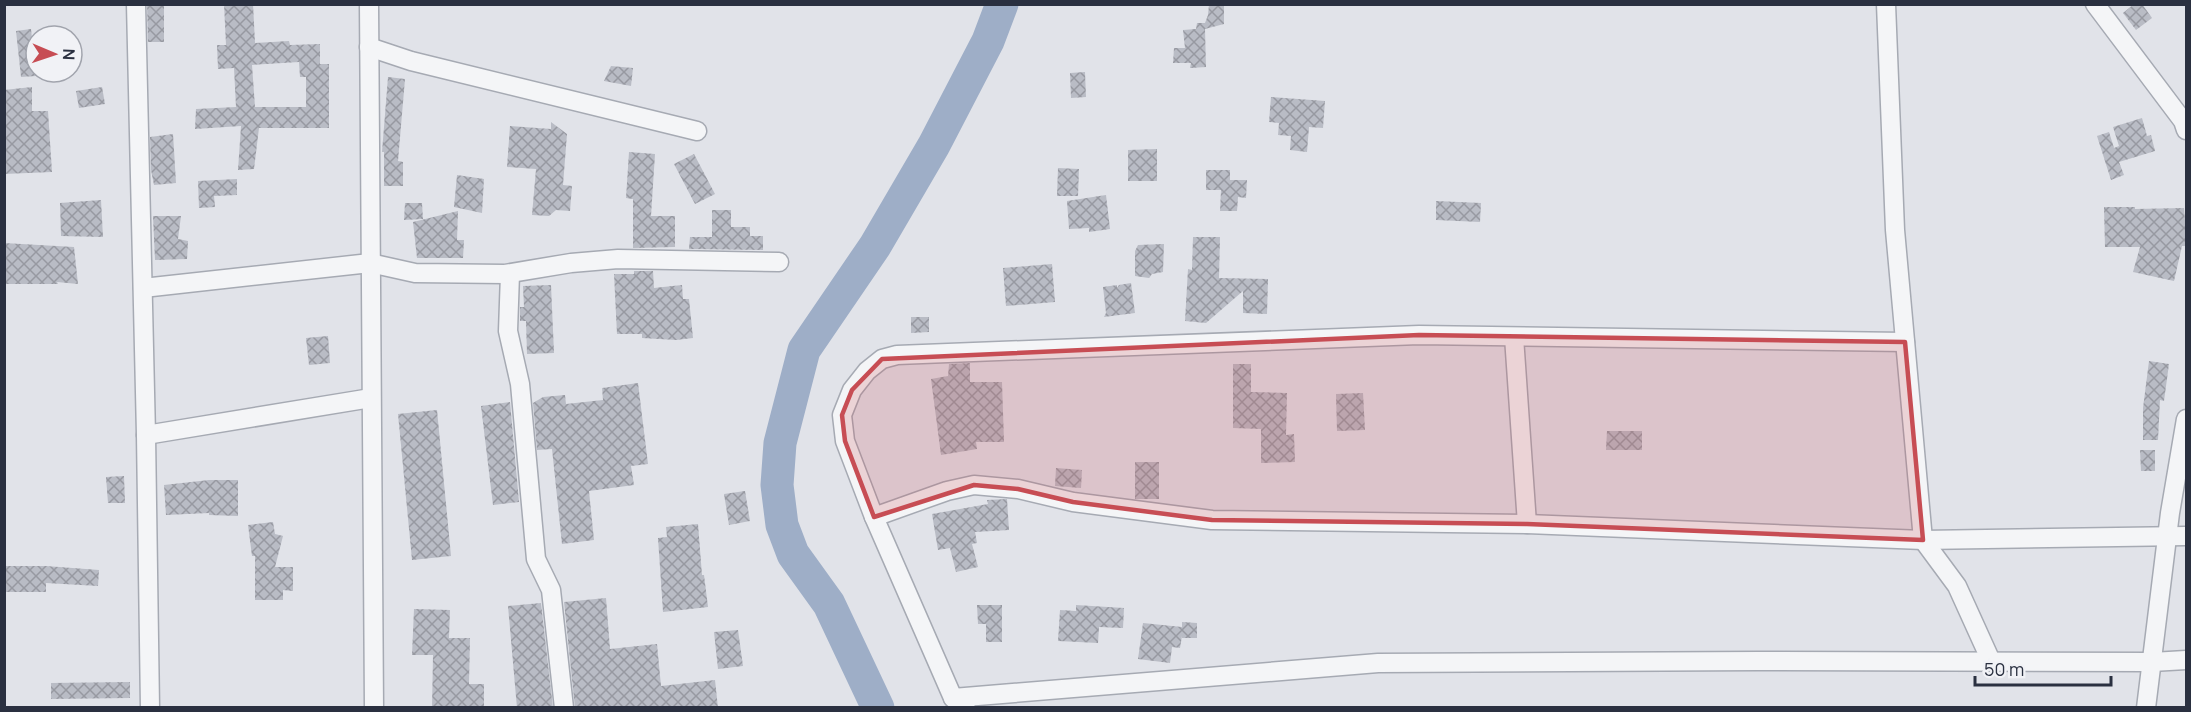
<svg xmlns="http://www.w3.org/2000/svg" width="2191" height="712" viewBox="0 0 2191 712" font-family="Manrope,sans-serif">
<defs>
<pattern id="building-cross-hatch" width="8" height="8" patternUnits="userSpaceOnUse" patternTransform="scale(1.5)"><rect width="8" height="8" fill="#b9bcc5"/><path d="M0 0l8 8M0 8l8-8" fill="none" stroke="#9799a1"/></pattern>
</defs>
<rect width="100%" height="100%" fill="#e1e3e9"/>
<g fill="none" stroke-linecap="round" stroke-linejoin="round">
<!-- river -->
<path stroke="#9eaec7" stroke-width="33" d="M878 708 829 604 793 554 782 525 777 485 780 443 804 350 875 246 934 145 988 41 1002 4"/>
</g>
<!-- building -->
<g fill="url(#building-cross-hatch)" fill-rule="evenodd">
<path d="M147 4H164V42H148Z"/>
<path d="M224 4H253L255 43 289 41 290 45 320 44V64H329V128H259L254 169 238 170 241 126 195 129 196 109 236 107 234 68 218 69 217 45H226ZM299 62 300 77H306V107H255L252 65Z"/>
<path d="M1209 4H1224V24L1205 29 1206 67 1190 68 1191 63H1173L1174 48H1185L1183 30 1196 29 1197 23H1205L1208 15Z"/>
<path d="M2134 4H2142L2152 18 2136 30 2123 13Z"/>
<path d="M31 29 34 58H36V76L21 77 16 31Z"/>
<path d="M611 66 633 68 631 86 604 81Z"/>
<path d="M1085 72 1086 97 1071 98 1070 73Z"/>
<path d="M388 77 405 79 398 161 403 162V186H384V152H382Z"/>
<path d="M32 87V111H48L52 172 4 174V90Z"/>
<path d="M102 87 105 104 79 108 76 91Z"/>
<path d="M1271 97 1325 101 1323 128 1309 127 1307 152 1290 150 1291 136 1278 135 1279 123 1269 122Z"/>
<path d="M2142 118 2147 136 2151 135 2155 151 2119 162 2124 175 2111 180 2097 136 2109 132 2114 148 2119 146 2113 127Z"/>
<path d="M551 122 567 134 563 185 572 186 570 211 556 210 549 216 532 215 536 169 507 167 510 126 551 129Z"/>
<path d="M173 134 176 183 154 185 151 170 150 137Z"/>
<path d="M1157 149V181H1128V150Z"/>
<path d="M629 152 655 154 651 216H675V247L633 248V199L626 198Z"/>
<path d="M694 154 715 194 695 204 674 164Z"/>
<path d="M1058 168 1079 169 1078 196H1057Z"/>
<path d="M1206 170H1230V180H1247L1246 198 1238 197 1237 211H1220L1221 190H1206Z"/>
<path d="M457 175 484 179 482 213 454 207Z"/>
<path d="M237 179V195L214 196 215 207 199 208 198 181Z"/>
<path d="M1106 195 1110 229 1089 232V228L1069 229 1067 201Z"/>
<path d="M101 200 103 237 61 236 60 203Z"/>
<path d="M1436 201 1481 203 1480 222 1436 220Z"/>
<path d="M405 203H422L423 219 404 220Z"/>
<path d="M2104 207H2135V209L2184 208 2187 246H2182L2174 281 2133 272 2140 247H2105Z"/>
<path d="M712 210H731V227H750V236H763V250L689 249 690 237H712Z"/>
<path d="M458 211 457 240H464L463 258H417L413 222Z"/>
<path d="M153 216H181L178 239 188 241 187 259 155 260Z"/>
<path d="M1193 237H1220L1219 278 1268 279 1267 314 1243 313V291L1206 323 1185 321 1188 269 1192 270Z"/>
<path d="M4 243 74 247 78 284 57 282 58 284H4Z"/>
<path d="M1164 244 1163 272 1152 274 1149 278 1135 276V251L1138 245Z"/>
<path d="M1052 264 1055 302 1006 306 1003 268Z"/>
<path d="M634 271H653L654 288 682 285 683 299H689L693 338 676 340 642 338V334H617L614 274H634Z"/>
<path d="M1131 283 1135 313 1104 317 1106 313 1103 287 1117 285V288L1119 285Z"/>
<path d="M551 285 554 353 527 354 526 321H520V307H524L523 286Z"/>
<path d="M911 317H929V332L911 333Z"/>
<path d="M328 336 330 363 309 365 306 338Z"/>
<path d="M2149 361 2169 364 2164 401 2160 400 2158 440H2143V408Z"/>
<path d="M970 363V382H1002L1004 442H976L977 449 941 455 931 379 948 376 949 364Z"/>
<path d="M1233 364H1251V392L1287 393 1286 435 1294 434 1295 462 1261 463V429L1233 428Z"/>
<path d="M638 383 648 464 631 466 634 485 589 491 594 540 562 544 552 449 537 450 533 403 543 397 565 395 566 404 603 400 602 388Z"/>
<path d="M1363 393 1365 430 1337 431 1336 394Z"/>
<path d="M510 402 519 502 493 505 481 406Z"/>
<path d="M437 410 451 556 412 560 398 414Z"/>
<path d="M1607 431H1642V450H1606Z"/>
<path d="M2140 450H2155V471H2141Z"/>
<rect x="1135" y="462" width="24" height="37"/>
<path d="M1056 468 1082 470 1081 488 1055 486Z"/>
<path d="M124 476 125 503H108L106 477Z"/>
<path d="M209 480H238V516L209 515V513L166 515 164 485Z"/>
<path d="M745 491 750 521 729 525 724 494Z"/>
<path d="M1007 499 1009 530 975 532 977 543 972 544 978 567 956 572 950 548 938 550 932 514 988 504 987 500Z"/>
<path d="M273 522 275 534 283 536 275 567H293V591L283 590V600H255V556H252L248 525Z"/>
<path d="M698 524 702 575H704L708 607 663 612 658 538 667 537 666 527Z"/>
<path d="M4 566H46L99 570 98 586 46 583V592H4Z"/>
<path d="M606 598 610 649 657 644 661 686 715 680 718 708H575L564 602Z"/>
<path d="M541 603 553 708H517L508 606Z"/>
<path d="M977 605H1002V642H986V624H978Z"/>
<path d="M1076 605 1124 608 1123 628 1099 627 1098 643 1058 641 1060 610 1076 611Z"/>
<path d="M414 609 450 610 449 638H470L469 684H484V708H432L433 655H412Z"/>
<path d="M1182 622 1197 623V638H1182V636L1180 648 1172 647 1170 663 1138 659 1143 623 1182 627Z"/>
<path d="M738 630 743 666 718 669 714 632Z"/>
<path d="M130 682V698L51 699V683Z"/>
</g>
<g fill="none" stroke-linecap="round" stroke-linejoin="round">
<!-- minor casing -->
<g stroke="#a6aab3" stroke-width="21">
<g id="minor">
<path d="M136 4 146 435 150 708"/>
<path d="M369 4 374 708"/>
<path d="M1886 4 1895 230 1923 540 1957 586 1991 661"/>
<path d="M2095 4 2183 121 2186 130"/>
<path d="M369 47 411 61 697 131"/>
<path d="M510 274 508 331 520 384 536 559 551 590 564 708"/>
<path d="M143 288 370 263 415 273 505 274 571 263 618 259 779 262"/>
<path d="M1514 337 1527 524"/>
<path d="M146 435 371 398"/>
<path d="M874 517 947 491 974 485 1018 489 1073 502 1212 520 1527 524 1923 540 2186 536"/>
<path d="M953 698 1378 663 1757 661 2152 662 2186 660"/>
<path d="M966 708 953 698 874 517 845 441 842 415 852 390 867 371 882 359 897 355 1419 335 1905 342"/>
<path d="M2146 708 2170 513 2186 419"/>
</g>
</g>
<!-- minor -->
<use href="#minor" stroke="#f4f5f7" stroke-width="18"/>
</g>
<!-- marked area -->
<path fill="#c74d54" fill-opacity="0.2" stroke="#c74d54" stroke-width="4.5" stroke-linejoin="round" d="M1419 335 1905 342 1923 540 1527 524 1212 520 1073 502 1018 489 974 485 874 517 845 441 842 415 852 390 882 359Z"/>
<!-- border -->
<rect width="2191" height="712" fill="none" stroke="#2a3040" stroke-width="12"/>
<!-- north arrow -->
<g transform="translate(54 54) rotate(92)"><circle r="28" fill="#f1f2f6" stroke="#a1a4ad" stroke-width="1.5"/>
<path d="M0-4.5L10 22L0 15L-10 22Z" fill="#c74d54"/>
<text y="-9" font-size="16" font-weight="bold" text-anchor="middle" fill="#2a3040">N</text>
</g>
<!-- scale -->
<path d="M1975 676v9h136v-9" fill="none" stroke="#2a3040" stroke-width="3"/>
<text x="1984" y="676" font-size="18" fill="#2a3040" stroke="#f1f2f6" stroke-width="4.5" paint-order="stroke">50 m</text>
</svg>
